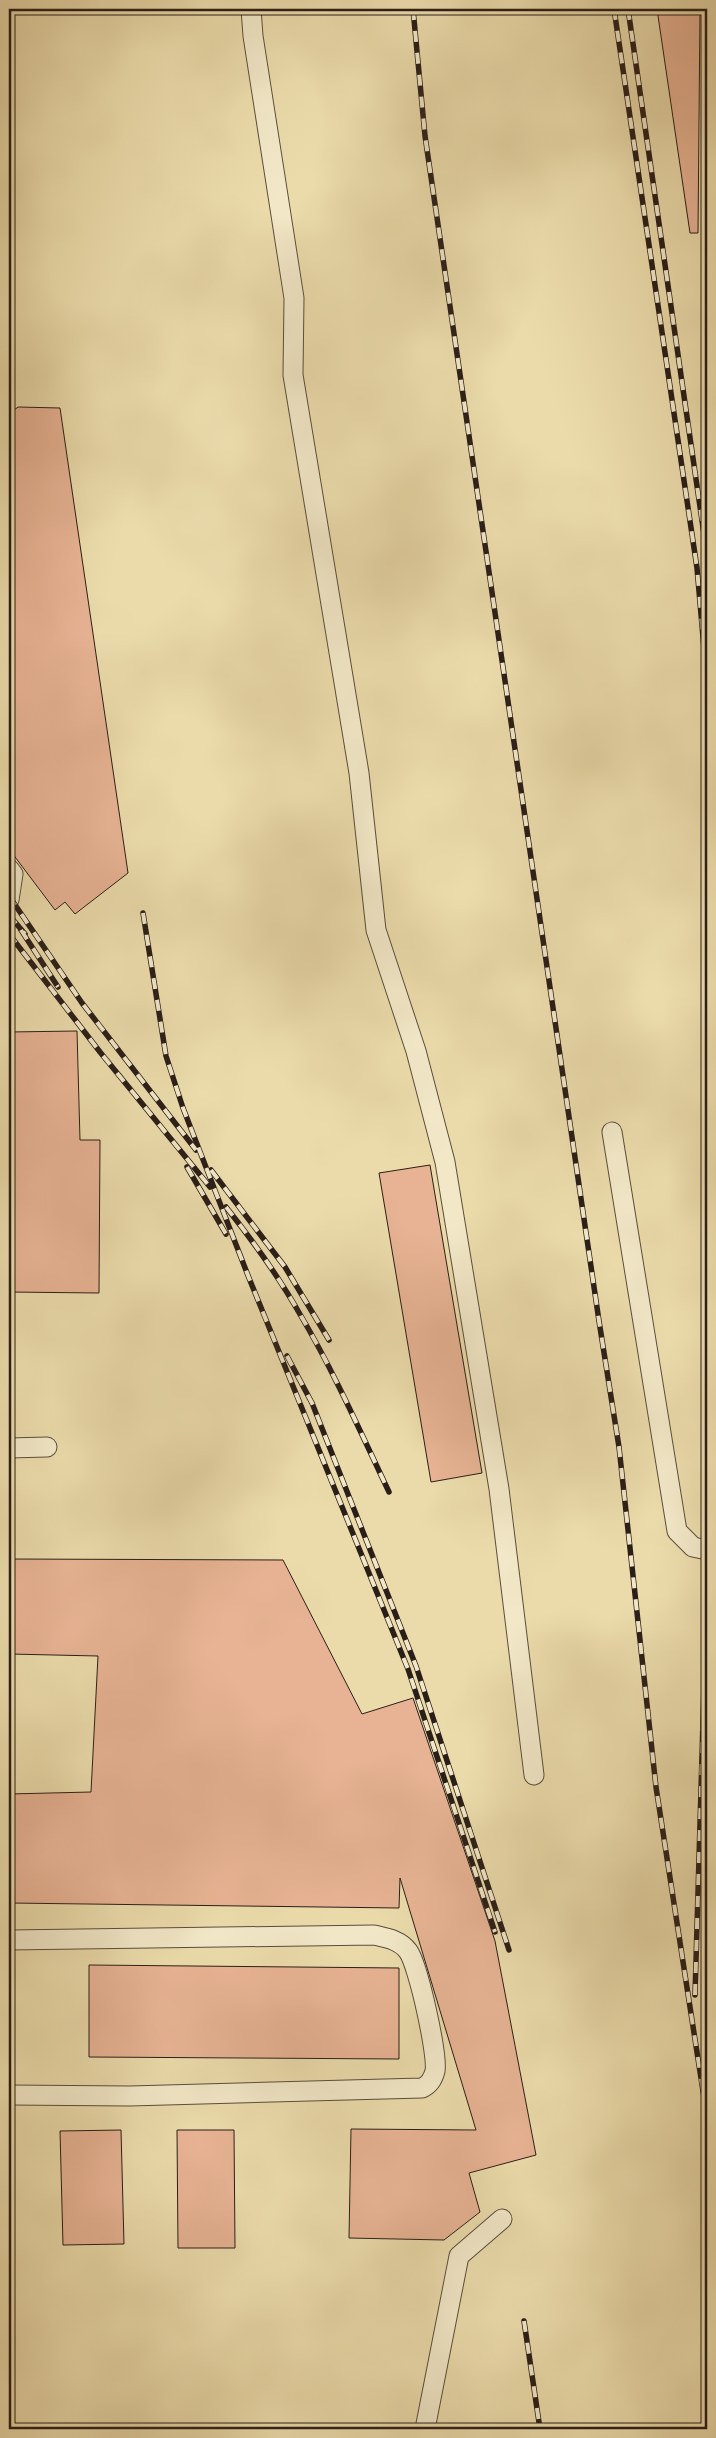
<svg xmlns="http://www.w3.org/2000/svg" width="716" height="2438" viewBox="0 0 716 2438" font-family="Cardo,serif">
<rect width="100%" height="100%" fill="#ebdbab"/>
<filter id="stains"><feTurbulence type="fractalNoise" baseFrequency=".004" numOctaves="4"/><feColorMatrix values="0 0 0 0 .2 0 0 0 0 .09 0 0 0 0 .02 0 0 0 .5 -.17"/></filter>
<radialGradient id="worn" r=".72"><stop offset=".6" stop-color="#630" stop-opacity="0"/><stop offset="1" stop-color="#630" stop-opacity=".3"/></radialGradient>
<!-- building -->
<g fill="#e7b394" stroke="#2a1e18">
<path d="M657 9H700L698 233H690Z"/>
<path d="M18 407 60 408 128 873 75 914 65 902 55 910 9 849V414Z"/>
<path d="M77 1031 80 1140H100L99 1293 9 1292V1032Z"/>
<path d="M430 1165 482 1473 431 1482 379 1173Z"/>
<path d="M9 1559 283 1560 362 1714 413 1698 495 1941 536 2155 469 2173 480 2212 444 2240 349 2238 351 2129 476 2130 400 1878 399 1908 9 1903V1794L91 1792 98 1656 9 1654Z"/>
<path d="M89 1965 399 1968V2059L89 2057Z"/>
<path d="M121 2130 124 2244 63 2245 60 2131Z"/>
<path d="M177 2130H234L235 2248H178Z"/>
</g>
<g fill="none" stroke-linecap="round" stroke-linejoin="round">
<!-- minor casing -->
<g stroke="#5a4d3d" stroke-width="21">
<g id="minor">
<path d="M251 9 253 36 294 298 293 375 359 773 376 930 416 1051 445 1162 499 1489 534 1775"/>
<path d="M9 869 13 874 9 900"/>
<path d="M612 1132 677 1531 693 1547 707 1550"/>
<path d="M9 1448 47 1447"/>
<path d="M9 1940 374 1935C387 1938 400 1940 408 1951 418 1964 438 2055 435 2071 433 2079 429 2085 422 2088L130 2096 9 2095"/>
<path d="M425 2429 459 2256 502 2219"/>
</g>
</g>
<!-- minor -->
<use href="#minor" stroke="#f2e8c8" stroke-width="19"/>
<!-- rail casing -->
<g stroke="#2a1e18" stroke-width="5.5">
<g id="rail">
<path d="M413 9 425 136 599 1321 619 1447 656 1787 707 2117"/>
<path d="M614 9 697 568 707 683"/>
<path d="M628 9 707 555"/>
<path d="M9 896 82 1003 196 1150"/>
<path d="M143 913 166 1056 183 1108 249 1278 408 1669 495 1932"/>
<path d="M9 915 25 934"/>
<path d="M21 930 58 987"/>
<path d="M9 934 100 1052 210 1187"/>
<path d="M707 1073 705 1147 707 1406"/>
<path d="M187 1167 226 1234"/>
<path d="M211 1170 285 1267 329 1340"/>
<path d="M226 1207C253 1241 279 1277 301 1316 334 1372 361 1433 389 1492"/>
<path d="M287 1356 312 1403 416 1666 509 1950"/>
<path d="M695 1995 707 1584"/>
<path d="M524 2321 540 2429"/>
</g>
</g>
<!-- rail -->
<use href="#rail" stroke="#f2e8c8" stroke-width="4" stroke-dasharray="11" stroke-linecap="butt"/>
</g>
<!-- margin -->
<rect width="716" height="2438" fill="none" stroke="#ebdbab" stroke-width="30"/>
<rect x="10" y="10" width="696" height="2418" fill="none" stroke="#2a1e18" stroke-width="2.5"/>
<rect x="15" y="15" width="686" height="2408" fill="none" stroke="#2a1e18"/>
<rect width="100%" height="100%" filter="url(#stains)"/>
<rect width="100%" height="100%" fill="url(#worn)"/>
</svg>
